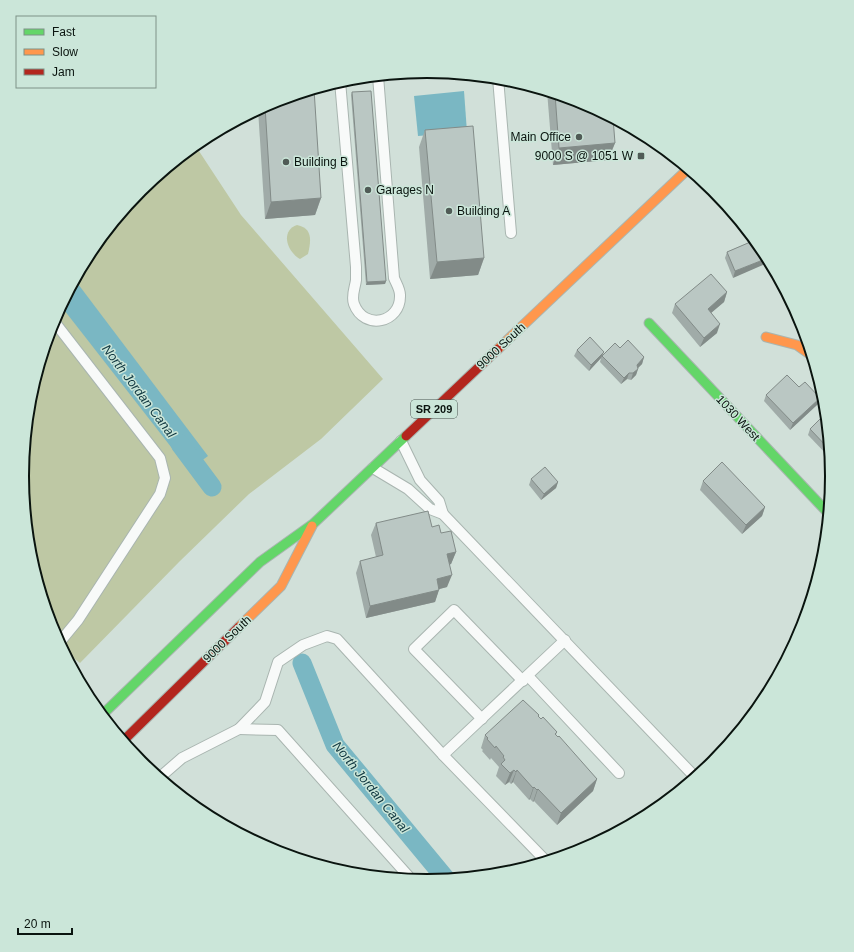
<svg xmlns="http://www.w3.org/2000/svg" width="854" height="952" viewBox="0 0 854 952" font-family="Arial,sans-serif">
<rect width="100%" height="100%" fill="#d1e0d9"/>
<!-- green -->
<g fill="#bec8a4">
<path d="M195 145 241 215 383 379 321 439 249 494 179 562 80 663 63 650 53 631 30 555 22 476 30 397 53 321 90 251 141 189Z"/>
<path d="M297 225C313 228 311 241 308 254L300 259C287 252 280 231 297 225Z"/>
</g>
<!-- water -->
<g fill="#7ab7c3">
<path d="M464 91 467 132 418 136 414 96Z"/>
<path d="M75 280 208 456 189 470 61 306Z"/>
</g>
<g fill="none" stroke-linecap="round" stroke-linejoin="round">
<!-- canal -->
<g stroke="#7ab7c3" stroke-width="19">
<path d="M180 444 212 487"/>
<path d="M302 663 335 745 446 879"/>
</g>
<!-- lane casing -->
<g stroke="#a9b5b0" stroke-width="12">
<g id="lane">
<path d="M498 78 511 233"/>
<path d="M340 81 356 267C356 272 356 276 356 280 355 288 351 296 354 304 364 331 401 323 400 295 400 289 396 283 394 278L378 76"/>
<path d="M53 320 160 458 165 478 160 494 78 620 59 643"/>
<path d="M401 441 420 480 439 501 443 514"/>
<path d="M373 468 408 489 430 509 443 514 695 777"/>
<path d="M528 676 619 773"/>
<path d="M482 719 414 649 454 610 523 681"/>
<path d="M239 729 278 730 411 879"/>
<path d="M159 778 182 758 239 729 265 702 278 662 303 645 327 636 337 639 443 755"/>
<path d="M546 861 443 755 565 640"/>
</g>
</g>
<!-- fast casing -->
<g stroke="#a9b5b0" stroke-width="11">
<g id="fast">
<path d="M649 323 828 513"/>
<path d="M102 715 260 562 313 524 406 436"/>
</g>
</g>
<!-- slow casing -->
<g stroke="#a9b5b0" stroke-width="11">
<g id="slow">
<path d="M766 337 797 345 811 355"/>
<path d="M498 349 688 169"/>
<path d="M239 627 281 586 312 526"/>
</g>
</g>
<!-- jam casing -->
<g stroke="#a9b5b0" stroke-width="11">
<g id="jam">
<path d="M406 436 498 349"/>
<path d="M123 741 239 627"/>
</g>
</g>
<!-- lane -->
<use href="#lane" stroke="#f8faf9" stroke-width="10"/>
<!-- fast -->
<use href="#fast" stroke="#63d668" stroke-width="9"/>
<!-- slow -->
<use href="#slow" stroke="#ff974d" stroke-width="9"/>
<!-- jam -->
<use href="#jam" stroke="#b3261e" stroke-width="9"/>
</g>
<!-- wall -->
<g fill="#a0aba8">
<path d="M547 91 582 102 615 143 608 160 553 165Z"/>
<path d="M352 92 386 281 385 284 366 285 351 95Z"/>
<path d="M272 102 321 198 315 215 265 219 258 109Z"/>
<path d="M425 130 484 258 478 275 430 279 419 147Z"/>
<path d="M755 240 733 278 725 258 727 252Z"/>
<path d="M727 292 724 302 711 313 717 333 700 347 672 313 675 304Z"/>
<path d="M620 348 644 357 642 364 638 368V369L636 375 631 380 627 379 621 384 600 362 601 358 589 371 574 356 577 350 602 355Z"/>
<path d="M799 387 818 404 790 430 764 401 766 395Z"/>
<path d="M826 413 830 458 808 435 810 429Z"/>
<path d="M531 479 558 482 556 488 541 500 529 485Z"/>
<path d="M703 481 765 507 762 516 742 534 700 490Z"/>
<path d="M376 523 432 527 441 533 456 552 451 564 449 565 447 587 439 589 435 602 366 618 356 573 360 561 376 557 371 535Z"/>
<path d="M539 715V717L541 719 557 732 556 735 597 779 593 791 557 825 534 801 533 802 530 799 529 800 513 782 511 784 509 782 505 785 496 776 499 767 491 758 490 760 482 751 483 750 481 748 485 735Z"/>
</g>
<!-- shaded-wall -->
<g fill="#828b88">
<path d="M615 143 608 160 553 165 559 148Z"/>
<path d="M321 198 315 215 265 219 271 202Z"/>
<path d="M484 258 478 275 430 279 437 262Z"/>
<path d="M768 258 770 262 733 278 735 271Z"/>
<path d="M386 281 385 284 366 285 367 282Z"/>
<path d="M727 292 724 302 705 318 708 309Z"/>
<path d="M720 324 717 333 700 347 704 338Z"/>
<path d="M604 352 601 358 589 371 591 365Z"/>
<path d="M644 357 642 364 635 371 637 365Z"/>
<path d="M638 369 636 375 631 380 633 373Z"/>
<path d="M629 373 627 379 621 384 624 378Z"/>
<path d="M820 398 818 404 790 430 793 423Z"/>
<path d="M558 482 556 488 541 500 544 494Z"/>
<path d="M765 507 762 516 742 534 746 525Z"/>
<path d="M456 552 451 564 443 566 447 554Z"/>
<path d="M452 575 447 587 432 591 437 579Z"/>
<path d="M439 590 435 602 366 618 370 606Z"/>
<path d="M514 770 509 782 505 785 510 773Z"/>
<path d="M517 770 513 782 511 784 516 772Z"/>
<path d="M597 779 593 791 557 825 561 813Z"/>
<path d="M534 787 530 799 529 800 533 788Z"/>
<path d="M538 789 534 801 533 802 537 790Z"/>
</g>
<!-- building -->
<g fill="#bac7c3" stroke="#828b88">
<path d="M314 89 321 198 271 202 265 106 272 102Z"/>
<path d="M371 91 386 281 367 282 352 92Z"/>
<path d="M555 94 582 102 613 118 615 143 559 148Z"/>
<path d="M473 126 484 258 437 262 425 130Z"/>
<path d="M755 240 764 251 768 258 735 271 727 252Z"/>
<path d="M711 274 727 292 708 309 720 324 704 338 675 304Z"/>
<path d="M590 337 604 352 591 365 577 350Z"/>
<path d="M628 340 644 357 637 365 638 369 633 373H629L624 378 602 356 615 343 620 348Z"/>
<path d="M787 375 799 387 805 382 820 398 793 423 766 395Z"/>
<path d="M826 413 829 449 810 429Z"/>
<path d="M722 462 765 507 746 525 703 481Z"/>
<path d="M545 467 558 482 544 494 531 479Z"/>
<path d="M428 511 432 527 439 525 441 533 451 531 456 552 447 554 452 575 437 579 439 590 370 606 360 561 383 555 376 523Z"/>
<path d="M523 700 539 715 538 716 541 719 543 717 557 732 555 734 558 737 559 736 597 779 561 813 538 789 537 790 534 787 533 788 517 770 516 772 514 770 510 773 501 764 505 760 503 757 504 756 496 746 495 748 487 739 488 738 485 735Z"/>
</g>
<!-- markers -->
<g fill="#505b56" stroke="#cbe6d9" stroke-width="1.5">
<circle cx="579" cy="137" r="4"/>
<rect x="637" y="152" width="8" height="8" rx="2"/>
<circle cx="286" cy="162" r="4"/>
<circle cx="368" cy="190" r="4"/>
<circle cx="449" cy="211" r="4"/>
</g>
<g text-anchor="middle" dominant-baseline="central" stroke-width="3" stroke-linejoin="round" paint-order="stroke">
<!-- shield labels -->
<rect fill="#cbe6d9" stroke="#44534c" stroke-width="1" x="411" y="400" width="46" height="18" rx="3"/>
<g font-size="11" font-weight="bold" fill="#0a140f">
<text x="434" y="409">SR 209</text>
</g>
<!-- poi labels -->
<g font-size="12" fill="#0a140f" stroke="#cbe6d9" text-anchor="start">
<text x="571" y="137" text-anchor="end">Main Office</text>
<text x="633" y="156" text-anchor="end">9000 S @ 1051 W</text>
<text x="294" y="162">Building B</text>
<text x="376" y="190">Garages N</text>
<text x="457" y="211">Building A</text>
</g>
<!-- street labels -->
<g font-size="12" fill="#0a140f" stroke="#cbe6d9">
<text transform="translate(501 346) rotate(-43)">9000 South</text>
<text transform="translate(738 418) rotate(47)">1030 West</text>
<text transform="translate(227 639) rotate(-44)">9000 South</text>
</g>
<!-- water labels -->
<g font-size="13" font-style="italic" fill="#103740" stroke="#cbe6d9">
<text transform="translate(139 391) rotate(53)">North Jordan Canal</text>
<text transform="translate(371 787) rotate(51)">North Jordan Canal</text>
</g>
</g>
<!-- crop -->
<path d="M0 0H854V952H0ZM29 476a398 398 0 1 1 796 0a398 398 0 1 1-796 0Z" fill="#cbe6d9" fill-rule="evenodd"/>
<path fill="none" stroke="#0a140f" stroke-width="2" d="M29 476a398 398 0 1 1 796 0a398 398 0 1 1-796 0Z"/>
<!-- legend -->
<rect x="16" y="16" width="140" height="72" fill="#cbe6d9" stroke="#7e9288"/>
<rect x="24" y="29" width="20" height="6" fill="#63d668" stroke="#7e9288"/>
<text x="52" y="36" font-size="12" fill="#0a140f">Fast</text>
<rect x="24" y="49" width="20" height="6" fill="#ff974d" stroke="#7e9288"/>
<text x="52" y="56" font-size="12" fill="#0a140f">Slow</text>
<rect x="24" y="69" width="20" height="6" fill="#b3261e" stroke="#7e9288"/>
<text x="52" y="76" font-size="12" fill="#0a140f">Jam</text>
<!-- scale -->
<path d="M18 928v6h54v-6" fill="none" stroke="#0a140f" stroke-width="2"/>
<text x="24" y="928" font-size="12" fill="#0a140f" stroke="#cbe6d9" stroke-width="3" paint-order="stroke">20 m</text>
</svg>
